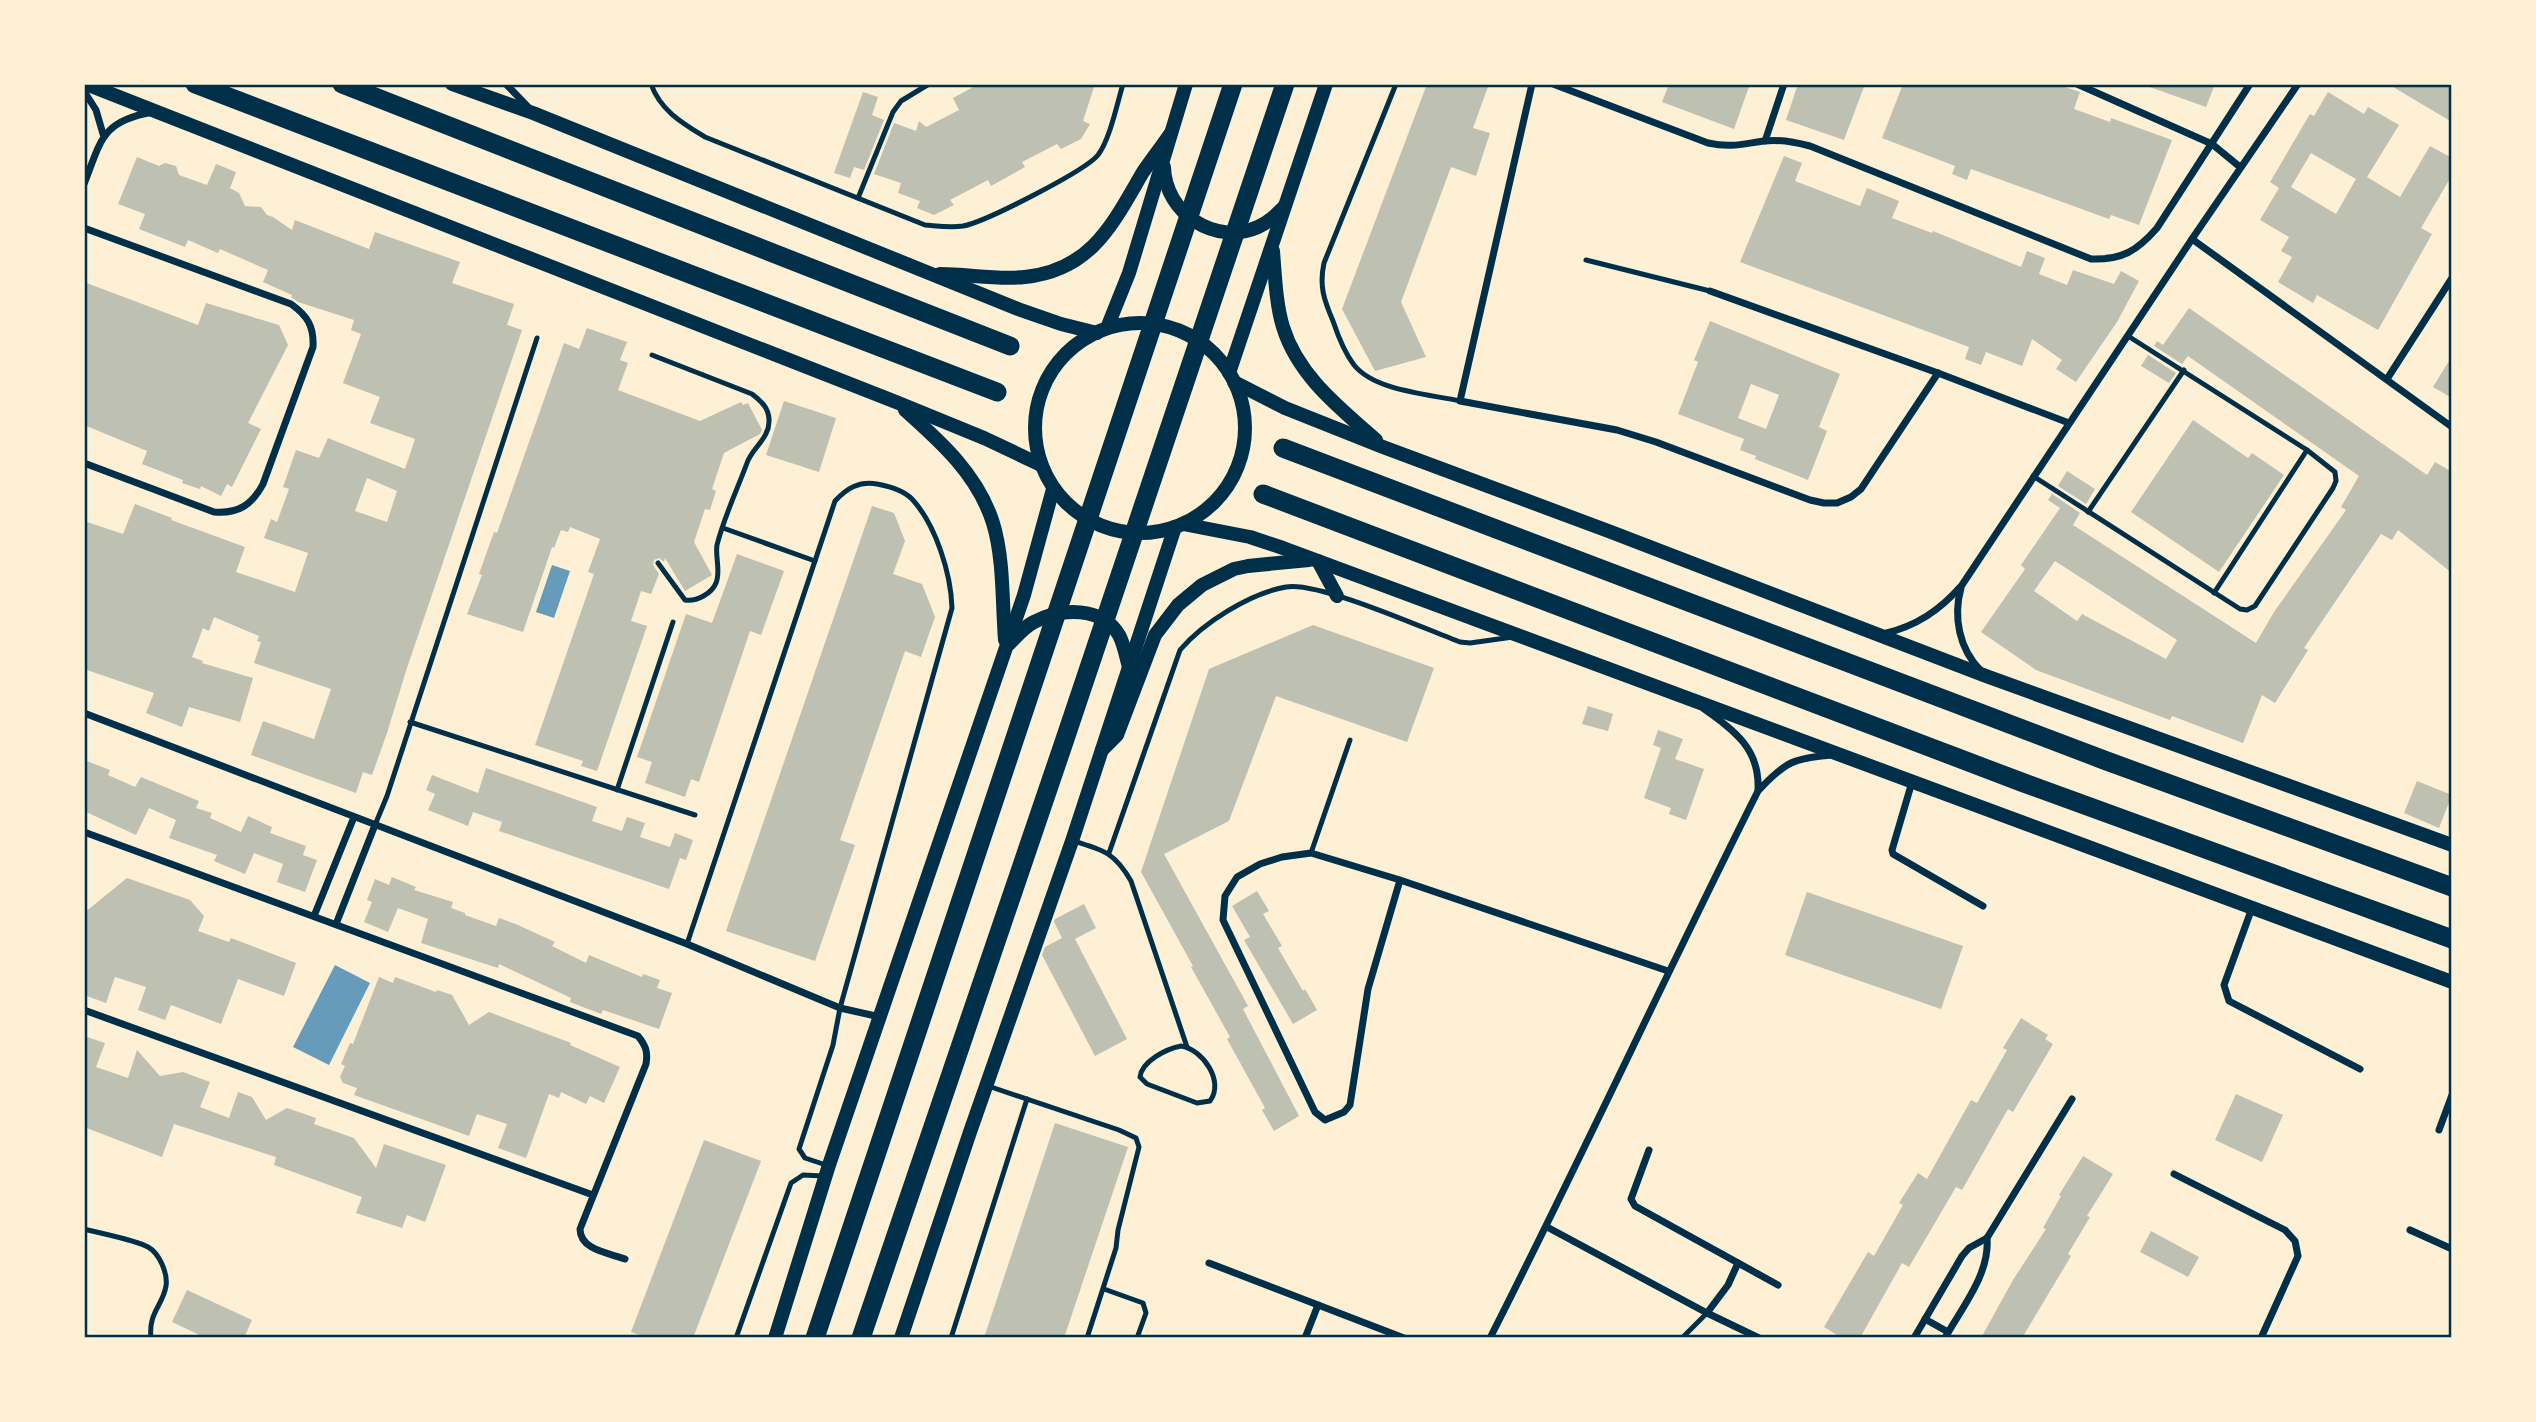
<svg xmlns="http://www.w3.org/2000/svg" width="2536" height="1422" viewBox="0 0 2536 1422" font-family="'Noto Sans',sans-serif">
<rect width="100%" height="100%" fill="#fdf0d5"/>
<!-- water -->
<g fill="#669bbc">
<path d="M552 565 570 571 554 618 536 612Z"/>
<path d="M335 965 370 983 329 1065 293 1047Z"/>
</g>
<!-- building -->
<g fill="#bec0b2" fill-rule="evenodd">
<path d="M979 84H1095L1083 121 1090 124 1081 139 1061 149 1057 144 1022 162 1025 167 991 186 988 180 950 200 954 205 934 215 917 208 920 201 898 193 901 183 874 174 894 123 916 131 919 121 926 127 959 110 953 98Z"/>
<path d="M1427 84H1489L1473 128 1490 133 1476 176 1451 167 1401 302 1426 357 1375 371 1342 309Z"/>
<path d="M1669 84H1750L1734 129 1662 102Z"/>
<path d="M1798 84H1865L1844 140 1786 120Z"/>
<path d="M1903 84H2056L2080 92 2074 109 2110 122 2111 118 2172 140 2139 225 2111 215 2109 219 1971 169 1967 180 1952 174 1955 166 1882 138Z"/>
<path d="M2147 84H2215L2206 107 2147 86Z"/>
<path d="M2388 84H2452V122Z"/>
<path d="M863 92 878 97 872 115 884 120 864 170 854 167 850 178 834 173Z"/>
<path d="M2328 92 2364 114 2368 107 2399 125 2367 177 2400 197 2430 146 2452 158V175L2421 228 2432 234 2378 330 2317 295 2313 303 2278 282 2292 257 2281 251 2289 237 2260 220 2279 188 2270 182 2310 114 2314 116ZM2311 153 2356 179 2336 214 2291 187Z"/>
<path d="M1784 156 1802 163 1795 181 1860 206 1867 188 1899 201 1892 218 1932 233 1933 231 2021 267 2027 251 2045 258 2039 274 2067 285 2073 270 2114 284 2121 271 2139 281 2117 322 2076 382 2056 369 2062 360 2032 339 2022 366 1986 352 1981 365 1965 359 1969 347 1740 262Z"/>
<path d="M137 157 159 166 165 163 176 166 179 175 207 185 216 164 236 172 230 188 239 193 245 206 261 207 267 215 273 217 292 230 295 220 369 249 375 232 460 262 452 283 514 304 507 325 522 330 406 671 387 733 372 775 363 772 356 793 251 755 263 721 314 739 331 689 254 663 261 642 257 641 259 636 214 617 209 631 203 628 192 657 203 661 202 663 253 678 240 722 189 707 182 727 146 713 154 693 84 669V521L123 534 135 504 172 518 171 520 245 547 236 572 295 592 308 553 264 538 271 519 277 522 289 489 283 487 296 450 319 458 328 438 405 469 415 439 370 423 380 397 343 383 361 334 351 330 354 320 298 302 291 297 292 295 263 282 268 270 220 249 218 253 188 240 185 247 139 229 145 214 118 204ZM367 478 397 491 387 522 355 511Z"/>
<path d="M84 282 198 325 206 303 279 325 288 345 248 423 261 429 232 487 227 484 221 496 201 486 200 489 182 483 183 480 142 464 147 451 84 425Z"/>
<path d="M2189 308 2427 475 2435 462 2452 472V573L2398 530 2392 540 2381 534 2304 648 2308 650 2275 703 2262 695 2243 743 2172 716 2170 720 2036 670 1981 632 2025 569 2021 565 2060 508 2048 500 2052 494 2080 513 2073 525 2256 643 2274 612 2346 510 2341 507 2359 476 2188 356 2182 364 2154 346 2157 341 2163 345ZM2055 561 2177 640 2166 659 2082 614 2077 621 2034 591Z"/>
<path d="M1710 321 1840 374 1819 427 1827 431 1808 480 1755 459 1756 456 1740 450 1744 439 1678 414 1698 362 1694 360ZM1751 384 1779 395 1766 429 1738 418Z"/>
<path d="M587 328 627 342 620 360 628 363 618 390 700 421 741 402 743 405 748 403 762 430 760 434 724 453 712 489 716 491 710 510 705 509 694 542 712 575 685 591 665 558 664 562 659 558 654 560 653 565 659 574 651 594 641 591 631 621 647 626 597 771 581 766 583 761 535 745 594 574 588 572 600 539 570 527 568 532 561 530 554 548 552 547 523 632 467 614 482 575 479 574 494 532 497 533 564 343 579 349Z"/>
<path d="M2148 355 2176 373 2169 383 2141 366Z"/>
<path d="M2452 356V398L2433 387Z"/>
<path d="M784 401 836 418 819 472 766 455Z"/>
<path d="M2193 420 2248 458 2252 453 2284 475 2219 572 2131 512Z"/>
<path d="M2067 471 2095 489 2086 504 2058 486Z"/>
<path d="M872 506 894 513 905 541 893 574 922 584 935 617 921 657 905 651 840 840 855 845 815 961 726 931Z"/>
<path d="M737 554 784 571 761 635 750 631 699 782 691 779 685 797 645 783 652 762 637 757 686 614 712 623Z"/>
<path d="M1313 625 1434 668 1407 742 1276 696 1229 821 1164 854 1248 1006 1243 1009 1299 1116 1274 1131 1262 1110 1265 1108 1227 1039 1230 1037 1191 967 1193 966 1141 872 1209 669Z"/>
<path d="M1588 706 1613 714 1608 731 1582 724Z"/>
<path d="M1658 730 1683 739 1675 759 1704 769 1686 820 1669 814 1671 808 1644 798 1661 748 1653 745Z"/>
<path d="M84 760 110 770 108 775 135 787 141 777 199 801 196 808 212 813 210 818 241 832 248 816 272 827 270 833 306 846 303 855 317 860 305 892 277 882 283 864 254 853 245 874 214 861 217 855 169 838 176 820 149 808 136 835 84 811Z"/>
<path d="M486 768 597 807 592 821 622 831 627 817 645 823 640 837 670 847 675 833 693 840 686 860 680 858 669 889 499 831 502 822 473 812 468 826 428 810 435 794 426 790 432 775 478 793Z"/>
<path d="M2417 781 2452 795 2439 828 2404 813Z"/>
<path d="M392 877 416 887 414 890 453 902 451 908 465 913V915L496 926 499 918 518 925 555 942 552 946 586 963 589 955 642 977 643 974 660 980 657 988 672 993 659 1029 603 1010 601 1014 570 1002 571 998 499 964 498 968 421 943 428 919 398 908 388 932 364 922 372 902 367 900 375 879 389 885Z"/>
<path d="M127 878 190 900 204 916 198 931 229 942 231 938 296 963 284 996 238 979 221 1024 171 1005 165 1020 138 1010 146 987 115 977 106 1003 84 995V913Z"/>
<path d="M1257 891 1269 911 1263 914 1282 946 1278 948 1303 991 1305 989 1317 1010 1293 1024 1244 940 1250 937 1232 906Z"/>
<path d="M1807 892 1963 946 1941 1009 1785 955Z"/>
<path d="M1084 904 1096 928 1075 939 1127 1039 1095 1056 1042 955 1045 947 1062 938 1054 922 1055 919Z"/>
<path d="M379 977 393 983 395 977 436 992 437 990 452 995 469 1025 489 1012 571 1043 570 1045 620 1067 604 1103 590 1096 586 1104 561 1092 559 1098 549 1094 526 1158 498 1148 507 1124 477 1114 469 1136 354 1095 357 1088 343 1083 340 1077 345 1066 341 1064 350 1043 353 1044Z"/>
<path d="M2021 1018 2048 1035 2045 1039 2053 1044 2013 1112 2008 1109 1962 1190 1956 1187 1909 1267 1902 1263 1860 1338H1842L1824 1327 1868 1252 1874 1256 1903 1205 1899 1203 1918 1173 1927 1179 1971 1100 1977 1103 2007 1050 2003 1048Z"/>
<path d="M84 1036 105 1043 96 1067 128 1078 137 1050 160 1076 183 1072 210 1082 200 1107 229 1118 238 1092 252 1097 266 1120 287 1108 316 1118 314 1124 354 1138 376 1168 384 1144 446 1165 425 1222 407 1215 402 1228 356 1213 362 1197 274 1165 276 1157 174 1124 162 1157 84 1127Z"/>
<path d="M2236 1094 2283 1115 2262 1162 2215 1140Z"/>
<path d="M1055 1123 1128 1147 1064 1338H984Z"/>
<path d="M704 1140 761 1161 693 1338H648L631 1332Z"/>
<path d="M2083 1156 2113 1174 2087 1216 2090 1217 2068 1254 2071 1256 2022 1338H1981L2013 1280 2046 1229 2043 1228 2061 1196 2059 1195Z"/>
<path d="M2151 1231 2199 1257 2188 1277 2140 1252Z"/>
<path d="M187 1290 252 1320 244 1338H206L172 1322Z"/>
</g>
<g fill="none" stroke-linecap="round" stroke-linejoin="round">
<!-- service -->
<g stroke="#003049" stroke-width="5">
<path d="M651 84C660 110 682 123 705 137L925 225C938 226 950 228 963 226 985 222 1085 171 1098 155 1110 139 1117 104 1123 84"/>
<path d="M1396 84 1324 263C1319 286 1324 300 1333 321 1338 336 1344 352 1354 365 1375 391 1428 394 1460 401"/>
<path d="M858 198 893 112 901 101 929 84"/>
<path d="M1586 260 1710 291"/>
<path d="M652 355 752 394C761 401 769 408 769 420 770 438 752 448 747 463 737 490 724 517 717 545 715 557 721 571 716 583 712 593 697 602 685 600L658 563"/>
<path d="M2033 476 2240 609 2247 610 2255 606 2333 488 2336 481 2335 472 2307 450 2128 336"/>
<path d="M2088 512 2184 370"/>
<path d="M723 528 815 561"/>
<path d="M2214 593 2307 450"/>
<path d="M410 722 695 815"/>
<path d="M617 790 673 622"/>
<path d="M375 825 387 796 537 338"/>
<path d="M1073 841C1104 850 1115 853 1131 881L1187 1047"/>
<path d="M1109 853 1180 650C1203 623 1250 593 1286 587 1318 581 1425 629 1460 642L1470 643 1513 637"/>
<path d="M1311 853 1350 740"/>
<path d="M687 944 835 501C847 488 859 481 877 484 888 486 903 490 912 499 936 525 951 574 952 608L840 1008 833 1045 799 1149 805 1158 826 1165"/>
<path d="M1181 1046C1202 1049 1225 1081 1210 1101L1197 1103 1147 1084 1140 1077C1142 1061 1166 1049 1181 1046Z"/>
<path d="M988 1086 1119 1130 1136 1138 1139 1147 1118 1230 1116 1248 1087 1338"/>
<path d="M84 1229C99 1233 136 1240 148 1247 159 1253 168 1273 166 1286 163 1305 148 1313 151 1338"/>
<path d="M1104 1289 1143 1303 1146 1313 1137 1338"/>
<path d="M736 1338 791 1183 803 1175 823 1176"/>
<path d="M951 1338 1027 1099"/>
<path d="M1682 1338 1707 1313"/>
</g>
<!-- minor -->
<g stroke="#003049" stroke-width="7">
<path d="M506 84 528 107"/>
<path d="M1532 84 1460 401 1617 430 1656 442 1810 500 1824 503H1837L1851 497 1861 489 1938 373"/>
<path d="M1553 84 1708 143C1731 148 1742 144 1764 141 1780 139 1795 142 1810 146L2091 259C2122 260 2137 251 2157 228L2250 84"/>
<path d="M2077 84 2212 144 2240 167"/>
<path d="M84 91 96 110 103 134"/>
<path d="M1765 141 1784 84"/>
<path d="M84 184C101 141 101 121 153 112"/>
<path d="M84 228 291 304C308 316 314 327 313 347L263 484C252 505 238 514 214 512L84 463"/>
<path d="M2192 239 2452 427"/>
<path d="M1710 291 1938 373 2069 423"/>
<path d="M2387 379 2452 278"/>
<path d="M1961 588C1953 617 1959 649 1981 671"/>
<path d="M1883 634C1917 626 1940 610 1962 585L2192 239 2298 84"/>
<path d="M1704 709C1735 731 1760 749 1758 790"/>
<path d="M84 713 687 944 840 1008 880 1017"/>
<path d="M1912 782 1892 850 1893 854 1983 906"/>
<path d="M84 832 638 1036C646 1046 648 1052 646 1064L580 1229C580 1250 609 1253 625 1259"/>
<path d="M1400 880 1368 989 1350 1105 1344 1112 1325 1120 1315 1112 1223 920 1225 896 1237 877 1260 864 1282 857 1311 853 1400 880 1668 971"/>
<path d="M2252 908 2224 985 2229 1001 2360 1069"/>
<path d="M314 916 354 817"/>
<path d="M336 924 375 825"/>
<path d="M84 1010 593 1195"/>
<path d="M2439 1130 2452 1095"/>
<path d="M1649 1150 1631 1199 1635 1206 1778 1285"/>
<path d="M2174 1174 2285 1230 2295 1241 2298 1256 2261 1338"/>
<path d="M1547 1227 1707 1313 1759 1338"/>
<path d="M2410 1230 2452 1249"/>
<path d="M1209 1263 1404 1338"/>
<path d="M1707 1313 1728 1285 1738 1263"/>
<path d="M1925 1319 1948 1332"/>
<path d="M1305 1338 1318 1305"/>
<path d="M1490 1338C1582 1157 1667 972 1758 791 1785 762 1793 758 1832 755"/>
<path d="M1914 1338 1962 1256 1969 1248 1987 1238 2072 1099"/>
<path d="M1945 1338C1962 1307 1990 1274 1987 1238"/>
</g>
<!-- secondary -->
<g stroke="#003049" stroke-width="14">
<path d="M86 84 896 402 984 438 1041 465"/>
<path d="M452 84 533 113 1018 309 1061 324 1097 333"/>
<path d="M1164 167C1165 213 1215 246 1258 227 1269 222 1276 215 1284 207"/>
<path d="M1273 251C1275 276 1276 304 1283 327 1298 376 1340 408 1376 440"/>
<path d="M940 274C968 274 997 280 1025 277 1092 270 1113 223 1143 172 1152 159 1162 146 1171 133"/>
<circle cx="1140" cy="428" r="105"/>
<path d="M1107 328 1129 273 1186 84"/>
<path d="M1229 373 1326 84"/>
<path d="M1234 382 1285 408 1383 447 1611 532 1986 676 2452 845"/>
<path d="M905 410C941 442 978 475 993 523 1004 559 1002 602 1005 640"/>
<path d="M1183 524 1250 537 1283 548 2452 982"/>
<path d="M1318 561 1337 596"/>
<path d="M1009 644C1016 637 1025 626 1034 622 1061 608 1102 606 1119 635 1124 644 1126 657 1129 667"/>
<path d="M1102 750 1117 735 1155 635 1178 605 1202 585 1234 569 1248 566 1309 560"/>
<path d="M775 1338 829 1165 1024 595 1053 489"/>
<path d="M901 1338 970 1132 1072 841 1175 527"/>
</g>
<!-- motorway -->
<g stroke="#003049" stroke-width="19">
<path d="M195 84 997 392"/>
<path d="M342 84 1010 346"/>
<path d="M1283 448 2104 760 2452 887"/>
<path d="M1263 494 2024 783 2452 939"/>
<path d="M815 1338 1233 84"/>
<path d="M861 1338 1063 745 1285 84"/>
</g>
</g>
<!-- border -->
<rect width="2536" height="1422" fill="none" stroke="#fdf0d5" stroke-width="172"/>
<rect x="86" y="86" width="2364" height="1250" fill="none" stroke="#003049" stroke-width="2.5"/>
</svg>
